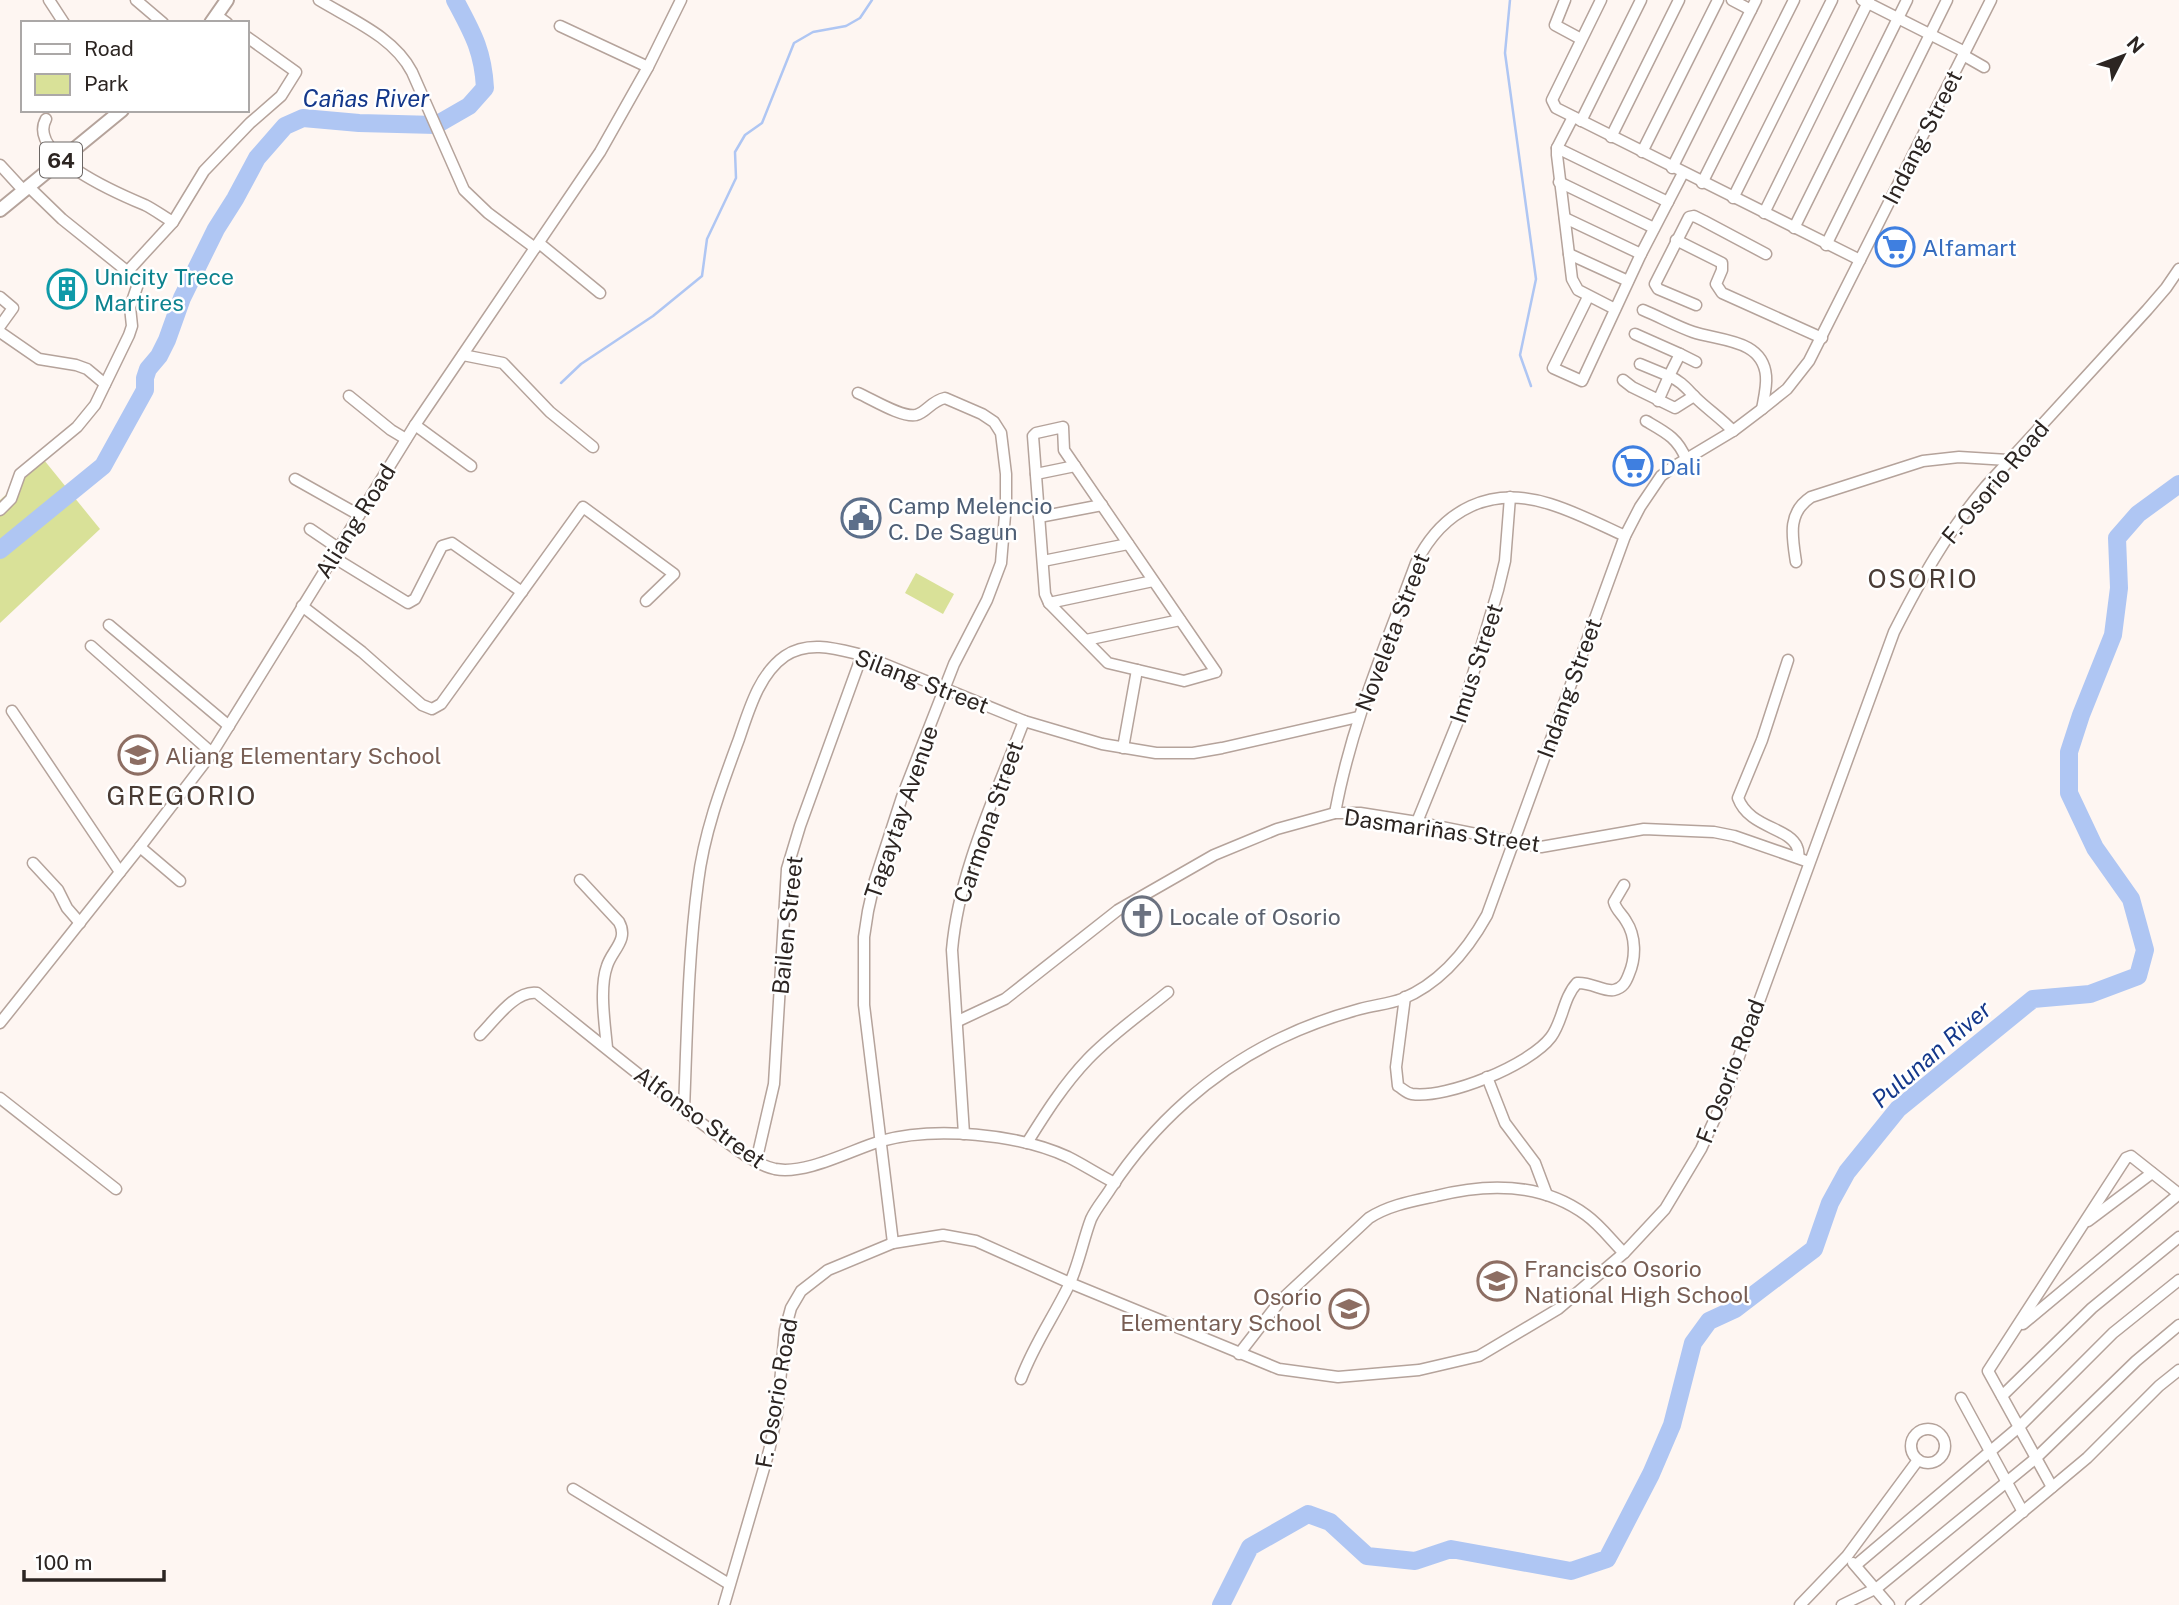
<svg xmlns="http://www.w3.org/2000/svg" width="2179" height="1605" viewBox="0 0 2179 1605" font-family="'Public Sans',sans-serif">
<rect width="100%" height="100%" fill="#fef6f2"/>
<!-- green -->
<g fill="#d9e198">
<path d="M44 460 100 529 0 623V500Z"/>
<path d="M916 573 954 594 943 614 905 593Z"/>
</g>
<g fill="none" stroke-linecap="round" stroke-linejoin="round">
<!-- stream -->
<g stroke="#afc6f3" stroke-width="2.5">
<path d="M1510 0 1505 53 1536 279 1520 355 1531 386"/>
<path d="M561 383 581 364 653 316 702 276 707 239 736 178 735 152 745 135 762 123 794 43 813 32 846 26 860 18 872 0"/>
</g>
<!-- river -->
<g stroke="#afc6f3" stroke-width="18">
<path d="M0 550 103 466 145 390V378L148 369 159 356 167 340 182 298 216 229 235 199 257 158 285 126 303 118 359 123 436 125 469 106 485 88C483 50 472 32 455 0"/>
<path d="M1221 1605 1250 1547 1308 1514 1330 1522 1367 1556 1415 1561 1451 1549 1571 1571 1607 1559 1651 1474 1672 1425 1693 1343 1709 1321 1735 1309 1814 1249 1830 1203 1847 1172 1898 1109 2033 999 2090 994 2138 976 2145 950 2131 899 2095 848 2069 793V752L2081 715 2113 635 2119 588 2117 538 2138 514 2179 484"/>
</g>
<!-- minor casing -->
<g stroke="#b5a39b" stroke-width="13">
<g id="minor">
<path d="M49 0 64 23"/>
<path d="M136 0 163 23"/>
<path d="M319 0C352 20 394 37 412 72L464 190 488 213 535 248"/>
<path d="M1565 0 1555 25 1581 39"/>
<path d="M1601 0 1552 100 1556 108 1860 260"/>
<path d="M1732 0 1751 10"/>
<path d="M1862 0 1965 52"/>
<path d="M216 15 227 23"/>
<path d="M560 26 648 67"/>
<path d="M1963 55 1984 67"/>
<path d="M1573 117 1557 148V155L1572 279 1578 290 1615 309"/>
<path d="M46 119C26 155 121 195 145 205 155 210 164 217 173 222L204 171 250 123 281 96 296 72 247 37"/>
<path d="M1581 121 1641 0"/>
<path d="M1611 137 1679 0"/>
<path d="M1557 148 1668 202"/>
<path d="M1642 152 1718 0"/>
<path d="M0 165 24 191"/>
<path d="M1672 168 1756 0"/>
<path d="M1559 182 1654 228"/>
<path d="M1702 183 1794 0"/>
<path d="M1733 198 1832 0"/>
<path d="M1764 213 1869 0"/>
<path d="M1565 218 1641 254"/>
<path d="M1794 228 1907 0"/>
<path d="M1676 240 1722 263V270L1716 284 1722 293 1822 338"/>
<path d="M539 243 600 293"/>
<path d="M1826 245 1947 0"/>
<path d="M1569 254 1628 281"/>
<path d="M127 272 173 222"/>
<path d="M0 297 13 308 0 326"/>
<path d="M1588 297 1553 368 1582 381 1641 254 1683 173"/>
<path d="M1696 305 1658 289 1655 284 1689 217 1694 216 1704 221 1766 254"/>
<path d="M1643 310C1660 317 1676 326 1693 332 1720 341 1763 339 1766 376 1767 386 1764 398 1762 409"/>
<path d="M0 332 39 359 76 365 87 369 105 384"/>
<path d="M1635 334 1680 354 1669 376 1640 364"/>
<path d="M1680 354 1696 362"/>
<path d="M463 355 503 363 550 412 593 447"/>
<path d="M1623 380 1632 387 1675 408 1694 396"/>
<path d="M858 393C872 399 902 418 916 415 927 412 931 401 945 398L982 414 994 422 1001 433 1006 474V503L1001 563 987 600 954 664 902 797 875 880 868 911 864 937V1005L893 1243"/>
<path d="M349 396 391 430 406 439"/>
<path d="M1658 401 1669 376C1682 382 1686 388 1695 397 1707 409 1721 418 1733 431"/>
<path d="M1646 421C1665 432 1678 438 1686 459"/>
<path d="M415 425 471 466"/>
<path d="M1063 427 1064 450 1216 672 1184 681 1108 663 1049 603 1045 594 1033 436 1036 433Z"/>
<path d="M1036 474 1075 466"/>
<path d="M295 479 359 515"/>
<path d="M0 510 11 499 20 474 77 427 95 405 129 335 132 326 130 307 138 284V280L62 219 29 187"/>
<path d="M1039 517 1102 505"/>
<path d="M310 529 338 548"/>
<path d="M333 557 408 603 415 599 442 546 452 543 522 592"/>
<path d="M1043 561 1128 544"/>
<path d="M1796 562C1792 536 1787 513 1811 497L1923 461 1959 457 2008 460"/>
<path d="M1049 603 1153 581"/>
<path d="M302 606 362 652 422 705 432 709 441 704 583 507 674 574 646 601"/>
<path d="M109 625 229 726"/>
<path d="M1086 640 1180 620"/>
<path d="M91 646 212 753"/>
<path d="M1788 660 1762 740 1738 798C1749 828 1789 827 1797 847 1799 851 1798 855 1799 858"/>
<path d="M12 711 120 872"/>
<path d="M1123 748 1137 670"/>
<path d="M1335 813C1351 725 1385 647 1416 563 1443 509 1491 485 1550 504 1576 512 1601 525 1625 536"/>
<path d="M1417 822 1462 711 1498 590 1505 561 1510 497"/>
<path d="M140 847 180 881"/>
<path d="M33 863 58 890 67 908 80 923"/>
<path d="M580 880 619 922C629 940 612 950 607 966 599 988 605 1025 607 1048"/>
<path d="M1405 997 1396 1067 1398 1086C1403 1089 1406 1093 1412 1094 1447 1099 1530 1065 1551 1037 1563 1021 1563 998 1577 983 1591 982 1604 992 1614 990 1623 988 1626 982 1629 974 1636 958 1636 936 1626 921 1622 914 1616 910 1614 902L1624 885"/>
<path d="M958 1021 1005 999 1118 910 1214 855 1277 829 1335 813H1360L1417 822 1541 847 1644 829 1714 832 1734 836 1809 862"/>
<path d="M0 1023 140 847 212 753 415 425 600 152 648 67 681 0"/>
<path d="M480 1035C495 1020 515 990 537 993 596 1040 655 1089 716 1134 734 1147 753 1164 775 1169 806 1175 851 1150 881 1141 935 1126 1018 1134 1068 1157 1084 1165 1099 1175 1115 1183"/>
<path d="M1487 1077 1505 1123 1535 1163 1547 1195"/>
<path d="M0 1098 116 1189"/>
<path d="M684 1110C687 1034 688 957 698 882 704 832 722 785 739 739 749 710 759 674 785 656 809 640 837 649 862 655L1024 721 1102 744 1156 753H1193L1222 748 1358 717"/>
<path d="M964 1134 952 950C959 870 996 795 1024 721"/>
<path d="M1027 1143C1045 1114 1064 1084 1088 1059 1112 1034 1141 1014 1168 992"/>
<path d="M756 1162 774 1084 787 869 800 826 862 655"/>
<path d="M2088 1221 2152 1173"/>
<path d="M2023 1324 2179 1194"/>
<path d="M1239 1354 1280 1301 1369 1218C1389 1205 1413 1201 1436 1196 1487 1183 1541 1182 1586 1215 1600 1225 1612 1241 1624 1253"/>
<path d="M1021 1379C1034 1344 1053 1318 1069 1285 1079 1264 1083 1240 1091 1219 1096 1208 1105 1198 1111 1188 1153 1124 1212 1071 1281 1038 1306 1026 1334 1016 1360 1009 1374 1005 1389 1004 1402 999 1441 983 1467 951 1487 915L1625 536 1640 507 1661 476 1673 467 1733 431 1762 409 1787 389 1809 361 1991 0"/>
<path d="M2002 1396 2092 1308 2179 1237"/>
<path d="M1961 1398 2023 1512"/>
<circle cx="1928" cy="1446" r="17"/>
<path d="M2052 1487 1988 1371 2126 1158 2131 1156 2179 1194"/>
<path d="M573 1489 729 1584"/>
<path d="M1853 1563 1889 1605"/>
<path d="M1856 1565 2019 1427 2113 1333 2179 1280"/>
<path d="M724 1605 769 1451 777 1414 785 1330 791 1308 801 1291 828 1270 893 1243 943 1235 976 1241 1070 1283 1279 1369 1338 1377 1419 1370 1479 1356 1558 1309 1624 1253 1665 1209 1701 1149 1722 1103 1894 632C1921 579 1947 532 1986 486L2147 310 2166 288 2179 269"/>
<path d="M1800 1605 1847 1556 1918 1460"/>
<path d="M1842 1605 1877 1588 2036 1458 2136 1361 2179 1325"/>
<path d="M1911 1605 2087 1458 2159 1386 2179 1370"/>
</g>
</g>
<!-- major casing -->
<g stroke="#b5a39b" stroke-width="16">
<g id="major">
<path d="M211 23 227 0"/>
<path d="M0 210 122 110"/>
</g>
</g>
<!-- minor -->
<use href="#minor" stroke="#fff" stroke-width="10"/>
<!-- major -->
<use href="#major" stroke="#fff" stroke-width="12"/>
</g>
<!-- icons -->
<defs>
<g id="supermarket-ring" transform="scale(2.0125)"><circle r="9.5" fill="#fff" stroke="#3f7fe0" stroke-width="1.5"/><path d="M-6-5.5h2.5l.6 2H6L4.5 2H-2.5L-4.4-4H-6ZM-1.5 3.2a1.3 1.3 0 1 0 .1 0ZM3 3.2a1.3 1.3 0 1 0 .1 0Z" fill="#3f7fe0"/></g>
<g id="building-ring" transform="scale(2.0125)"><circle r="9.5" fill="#fff" stroke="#0f9aa8" stroke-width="1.5"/><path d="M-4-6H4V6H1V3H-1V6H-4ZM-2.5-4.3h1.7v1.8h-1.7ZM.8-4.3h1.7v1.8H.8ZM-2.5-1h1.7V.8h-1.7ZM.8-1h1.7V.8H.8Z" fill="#0f9aa8"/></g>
<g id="civic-ring" transform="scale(2.0125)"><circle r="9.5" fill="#fff" stroke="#5c6f8a" stroke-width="1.5"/><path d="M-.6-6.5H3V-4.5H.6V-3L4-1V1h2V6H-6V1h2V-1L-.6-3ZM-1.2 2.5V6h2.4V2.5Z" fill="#5c6f8a"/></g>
<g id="school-ring" transform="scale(2.0125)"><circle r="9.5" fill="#fff" stroke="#8d6e63" stroke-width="1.5"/><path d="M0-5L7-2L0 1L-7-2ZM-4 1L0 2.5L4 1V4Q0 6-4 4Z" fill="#8d6e63"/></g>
<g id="church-ring" transform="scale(2.0125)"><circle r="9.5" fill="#fff" stroke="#6b7280" stroke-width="1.5"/><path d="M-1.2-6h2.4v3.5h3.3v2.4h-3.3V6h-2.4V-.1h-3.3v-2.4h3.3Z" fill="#6b7280"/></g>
</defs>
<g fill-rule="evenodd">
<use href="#supermarket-ring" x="1895" y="247"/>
<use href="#building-ring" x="67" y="289"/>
<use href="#supermarket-ring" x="1633" y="466"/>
<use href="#civic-ring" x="861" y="518"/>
<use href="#school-ring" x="138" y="755"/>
<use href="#church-ring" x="1142" y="916"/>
<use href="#school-ring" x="1497" y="1281"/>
<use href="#school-ring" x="1349" y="1309"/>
</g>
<g text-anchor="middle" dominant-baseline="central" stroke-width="5" stroke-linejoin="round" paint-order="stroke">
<!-- shield labels -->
<rect fill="#fff" stroke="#6b6664" stroke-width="2" x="40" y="142.5" width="42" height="35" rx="5"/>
<g font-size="21" font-weight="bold" fill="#2c2522">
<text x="61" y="160">64</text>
</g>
<!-- street labels -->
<g font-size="23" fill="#2c2522" stroke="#fff">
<text transform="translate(1922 137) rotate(-63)">Indang Street</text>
<text transform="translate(1995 482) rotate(-50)">F. Osorio Road</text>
<text transform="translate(355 521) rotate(-58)">Aliang Road</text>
<text transform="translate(1392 632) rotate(-69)">Noveleta Street</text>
<text transform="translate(1476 663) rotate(-72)">Imus Street</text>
<text transform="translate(922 681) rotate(21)">Silang Street</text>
<text transform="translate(1569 688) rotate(-70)">Indang Street</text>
<text transform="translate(901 812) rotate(-71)">Tagaytay Avenue</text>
<text transform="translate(988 822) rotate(-71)">Carmona Street</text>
<text transform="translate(1442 830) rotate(8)">Dasmariñas Street</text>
<text transform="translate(787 925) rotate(-84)">Bailen Street</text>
<text transform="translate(1730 1071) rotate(-69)">F. Osorio Road</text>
<text transform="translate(700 1117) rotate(36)">Alfonso Street</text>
<text transform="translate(776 1393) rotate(-80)">F. Osorio Road</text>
</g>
<!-- shop labels -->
<g font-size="23" fill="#366cbe" stroke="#fff" text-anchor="start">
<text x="1922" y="247">Alfamart</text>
<text x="1660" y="466">Dali</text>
</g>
<!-- culture labels -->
<g font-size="23" fill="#0d838f" stroke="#fff" text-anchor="start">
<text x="94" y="276">Unicity Trece<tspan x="94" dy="26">Martires</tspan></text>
</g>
<!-- service labels -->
<g font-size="23" fill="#4e5e75" stroke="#fff" text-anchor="start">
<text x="888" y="505">Camp Melencio<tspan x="888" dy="26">C. De Sagun</tspan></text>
</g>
<!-- education labels -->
<g font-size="23" fill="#785e54" stroke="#fff" text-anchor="start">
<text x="165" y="755">Aliang Elementary School</text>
<text x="1524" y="1268">Francisco Osorio<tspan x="1524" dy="26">National High School</tspan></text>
<text x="1322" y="1296" text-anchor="end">Osorio<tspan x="1322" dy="26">Elementary School</tspan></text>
</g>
<!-- worship labels -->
<g font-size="23" fill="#5b616d" stroke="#fff" text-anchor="start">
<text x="1169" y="916">Locale of Osorio</text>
</g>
<!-- water labels -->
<g font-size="24" font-style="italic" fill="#14388b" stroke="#fff">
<text x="366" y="98">Cañas River</text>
<text transform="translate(1931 1054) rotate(-41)">Pulunan River</text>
</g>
<!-- quarter labels -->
<g font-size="26" letter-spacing="2" fill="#493b34" stroke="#fff">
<text x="1923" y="578">OSORIO</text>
<text x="182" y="795">GREGORIO</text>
</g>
</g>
<!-- legend -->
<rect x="21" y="21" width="228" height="91" fill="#ffffff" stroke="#aba8a7" stroke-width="2"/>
<rect x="35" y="44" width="35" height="10" fill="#ffffff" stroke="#aba8a7" stroke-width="2"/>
<text x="84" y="56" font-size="21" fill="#2c2522">Road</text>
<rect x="35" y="74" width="35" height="21" fill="#d9e198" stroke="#aba8a7" stroke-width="2"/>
<text x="84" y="91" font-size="21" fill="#2c2522">Park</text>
<!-- north arrow -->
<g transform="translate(2123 56) rotate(48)" stroke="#ffffff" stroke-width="5" paint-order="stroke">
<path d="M0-5L12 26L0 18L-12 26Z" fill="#2c2522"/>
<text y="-10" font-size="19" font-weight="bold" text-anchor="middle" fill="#2c2522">N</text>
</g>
<!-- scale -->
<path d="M24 1570v10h140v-10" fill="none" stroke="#2c2522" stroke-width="3.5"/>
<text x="35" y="1570" font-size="21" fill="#2c2522" stroke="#ffffff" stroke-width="5" paint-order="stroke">100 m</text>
</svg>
